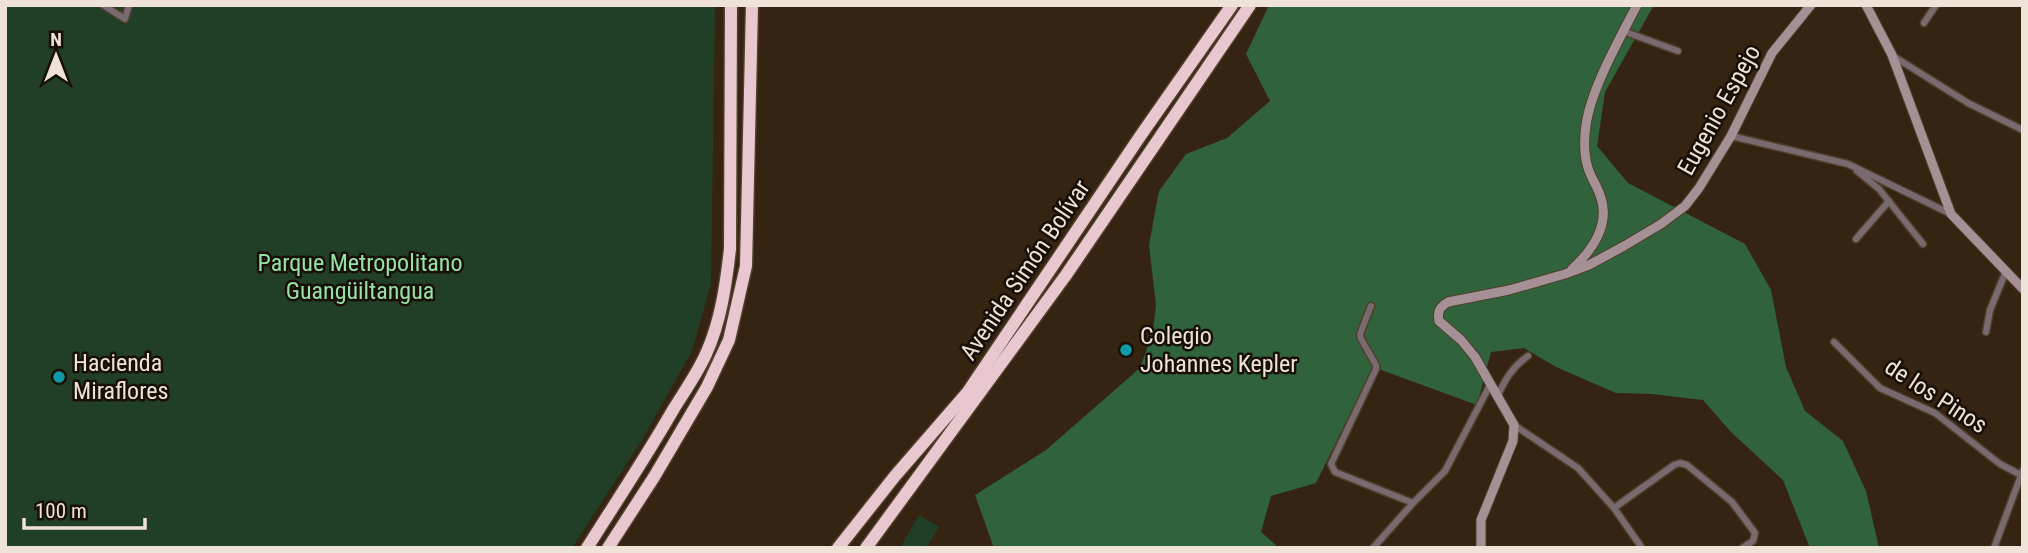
<svg xmlns="http://www.w3.org/2000/svg" width="2028" height="553" viewBox="0 0 2028 553" font-family="'Roboto Condensed',sans-serif">
<rect width="100%" height="100%" fill="#362412"/>
<!-- green -->
<g fill="#213e27">
<path d="M5 5H715L711 284 692 351 642 440 572 548H5Z"/>
<path d="M919 515 939 527 926 548H900Z"/>
</g>
<!-- forest -->
<path fill="#30633c" d="M1269 5H1654L1605 92 1597 146 1628 183 1745 244 1771 290 1786 367 1805 411 1843 441 1866 491 1879 548H1810L1783 480 1731 432 1703 400 1652 394 1616 393 1556 367 1524 348 1491 352 1477 405 1373 367 1316 483 1271 496 1261 532 1279 548H994L975 495 1046 450 1140 368 1153 331 1156 305 1149 245 1159 191 1186 154 1227 138 1270 101 1246 54Z"/>
<g fill="none" stroke-linecap="round" stroke-linejoin="round">
<!-- street casing -->
<g stroke="#503f2e" stroke-width="9">
<g id="street">
<path d="M103 5 125 19 129 5"/>
<path d="M1924 23 1936 5"/>
<path d="M1623 31 1678 51"/>
<path d="M1893 56 1968 103 2023 130"/>
<path d="M1731 136 1848 164 1951 214"/>
<path d="M1857 171 1879 189 1923 244"/>
<path d="M1856 239 1889 201"/>
<path d="M1371 306 1360 334 1361 339 1376 365V369L1331 464 1335 472 1413 503"/>
<path d="M1986 332 1990 310 2006 271"/>
<path d="M1834 342 1880 388 1935 413 2000 464 2023 476"/>
<path d="M1497 397C1505 380 1512 367 1528 356"/>
<path d="M1514 425 1578 468 1614 508 1642 548"/>
<path d="M1614 508 1674 465 1680 463 1687 465 1732 502 1755 533 1753 541 1742 548"/>
<path d="M1373 548 1413 503 1445 471 1490 385"/>
<path d="M1994 548 2023 470"/>
</g>
</g>
<!-- secondary casing -->
<g stroke="#503f2e" stroke-width="11">
<g id="secondary">
<path d="M1866 5 1892 55 1951 214 2023 289"/>
<path d="M1572 269C1592 251 1610 225 1601 198 1598 187 1591 178 1588 168 1584 155 1584 139 1586 125 1591 89 1620 38 1637 5"/>
<path d="M1481 548V520L1513 441 1514 425 1475 357 1461 340 1439 321C1437 311 1440 307 1448 302L1509 290 1565 274 1589 265 1624 246 1661 224 1685 206 1699 188 1731 136 1772 53 1811 5"/>
</g>
</g>
<!-- highway casing -->
<g stroke="#503f2e" stroke-width="15">
<g id="highway">
<path d="M587 548C616 502 646 457 673 410 684 392 697 374 706 354 721 321 726 284 730 249L731 5"/>
<path d="M608 548 654 477 707 387 729 340 746 266 752 5"/>
<path d="M838 548 895 476 967 393 1141 135 1232 5"/>
<path d="M866 548 1066 275 1250 5"/>
</g>
</g>
<!-- street -->
<use href="#street" stroke="#786a6e" stroke-width="6"/>
<!-- secondary -->
<use href="#secondary" stroke="#a59095" stroke-width="9"/>
<!-- highway -->
<use href="#highway" stroke="#e8c7cf" stroke-width="12"/>
</g>
<!-- markers -->
<g fill="#0f9aa8" stroke="#170f08" stroke-width="2.5">
<circle cx="1126" cy="350" r="7"/>
<circle cx="59" cy="377" r="7"/>
</g>
<g text-anchor="middle" dominant-baseline="central" stroke-width="5" stroke-linejoin="round" paint-order="stroke">
<!-- street labels -->
<g font-size="24" fill="#efe3d8" stroke="#170f08">
<text transform="translate(1719 110) rotate(-61)">Eugenio Espejo</text>
<text transform="translate(1025 270) rotate(-56)">Avenida Simón Bolívar</text>
<text transform="translate(1936 396) rotate(33)">de los Pinos</text>
</g>
<!-- park labels -->
<g font-size="24" fill="#96e2a5" stroke="#170f08">
<text x="360" y="263">Parque Metropolitano<tspan x="360" dy="28">Guangüiltangua</tspan></text>
</g>
<!-- poi labels -->
<g font-size="24" fill="#efe3d8" stroke="#170f08" text-anchor="start">
<text x="1140" y="336">Colegio<tspan x="1140" dy="28">Johannes Kepler</tspan></text>
<text x="73" y="363">Hacienda<tspan x="73" dy="28">Miraflores</tspan></text>
</g>
</g>
<!-- border -->
<rect width="2028" height="553" fill="none" stroke="#efe3d8" stroke-width="14"/>
<!-- north arrow -->
<g transform="translate(56 56)" stroke="#170f08" stroke-width="5" paint-order="stroke">
<path d="M0-5L12 26L0 18L-12 26Z" fill="#efe3d8"/>
<text y="-10" font-size="19" font-weight="bold" text-anchor="middle" fill="#efe3d8">N</text>
</g>
<!-- scale -->
<path d="M24 518v10h121v-10" fill="none" stroke="#efe3d8" stroke-width="3.5"/>
<text x="35" y="518" font-size="21" fill="#efe3d8" stroke="#170f08" stroke-width="5" paint-order="stroke">100 m</text>
</svg>
